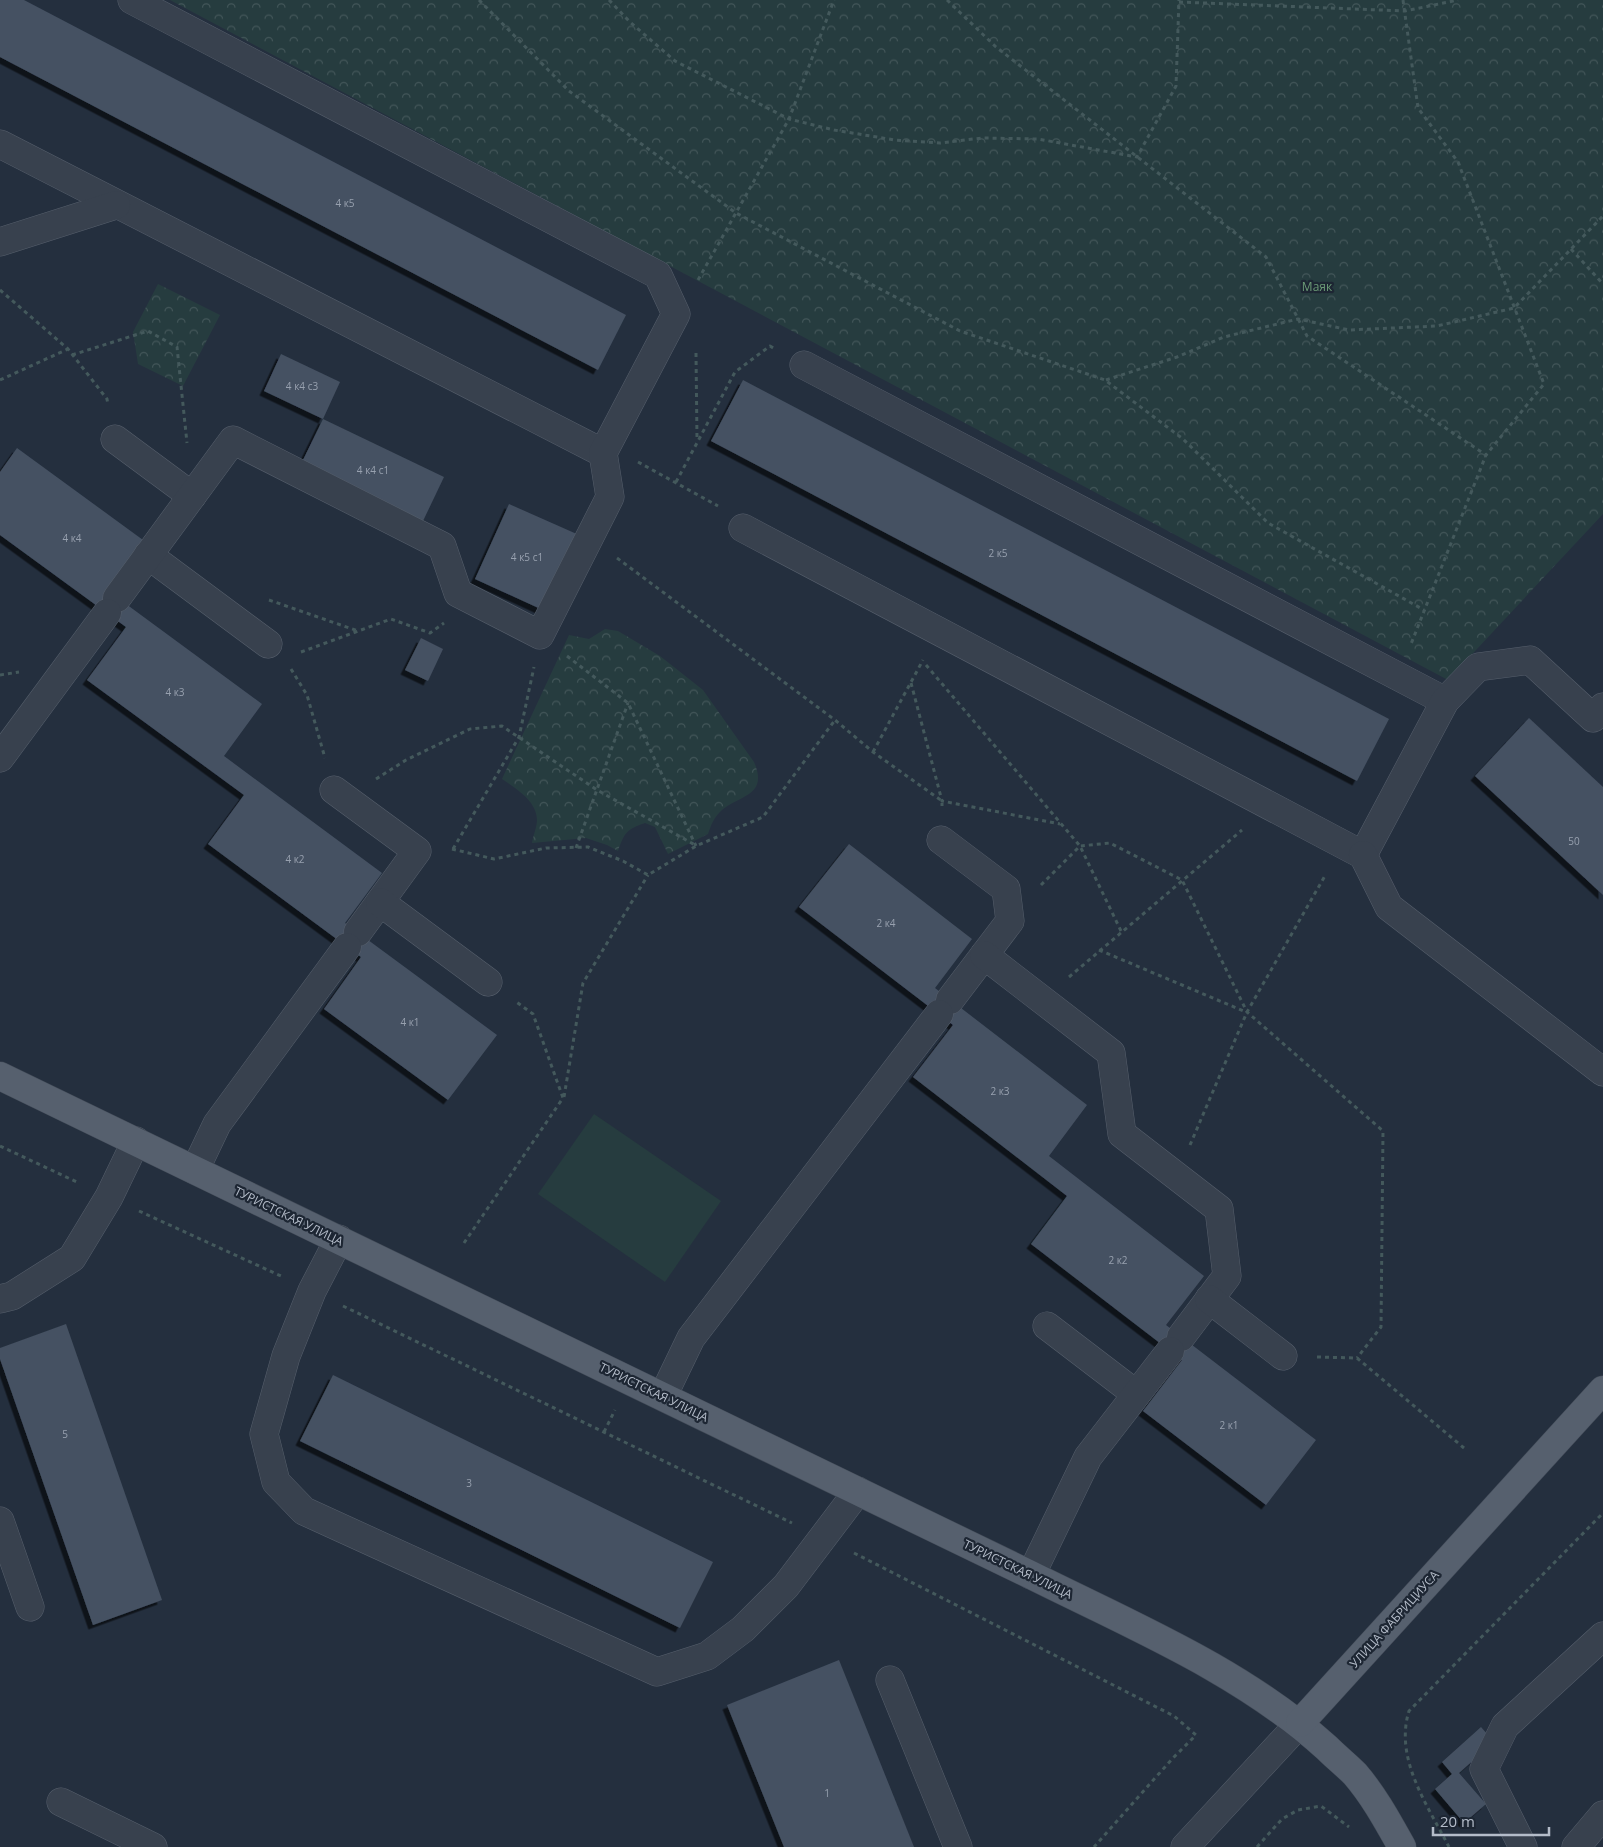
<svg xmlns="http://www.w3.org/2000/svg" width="1603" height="1847" viewBox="0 0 1603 1847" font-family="'Open Sans',sans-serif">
<defs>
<pattern id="forest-crowns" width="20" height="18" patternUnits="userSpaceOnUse" patternTransform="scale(1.25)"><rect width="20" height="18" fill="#263c3f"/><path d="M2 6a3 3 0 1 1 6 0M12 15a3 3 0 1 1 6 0" fill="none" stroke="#435659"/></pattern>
<filter id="shadow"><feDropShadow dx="-4.5" dy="4.5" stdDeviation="0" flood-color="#0009"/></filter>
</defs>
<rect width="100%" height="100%" fill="#242f3e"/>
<!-- forest -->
<g fill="url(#forest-crowns)">
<path d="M170 0H1603V514L1448 680Z"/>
<path d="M158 284 220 315 183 386 138 364 133 332Z"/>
<path d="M605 629 618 631 660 656 703 690 754 762C769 796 739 795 722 810 714 817 711 825 708 834L668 854 655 827 645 823C627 829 624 833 618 851L607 845 586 838 532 843C533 836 537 827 537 820 537 801 515 788 502 779L569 635 589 639Z"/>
</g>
<!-- garden -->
<path fill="#263c3f" d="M594 1114 721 1201 665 1282 538 1194Z"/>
<!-- building -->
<g fill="#455162" filter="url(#shadow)">
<path d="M0 0H24L626 315 598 370 0 57Z"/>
<path d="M281 354 340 382 323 419 264 391Z"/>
<path d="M743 380 1389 719 1357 781 711 441Z"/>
<path d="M323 419 444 477 423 521 302 462Z"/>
<path d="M17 448 143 540 107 590 262 704 224 756 382 873 345 923 497 1035 448 1100 324 1009 361 957 208 844 244 795 87 680 126 627 0 535V472Z"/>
<path d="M509 504 579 535 545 611 475 579Z"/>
<path d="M421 638 443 649 428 681 405 670Z"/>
<path d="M1529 718 1603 787V895L1475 776Z"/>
<path d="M849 844 972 939 935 988 1087 1105 1049 1156 1204 1276 1166 1325 1316 1440 1266 1505 1143 1411 1182 1360 1031 1244 1067 1196 913 1077 953 1025 799 907Z"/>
<path d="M66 1324 162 1600 93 1625 0 1359V1348Z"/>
<path d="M333 1375 713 1562 680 1628 300 1441Z"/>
<path d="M839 1660 914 1847H784L741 1740 727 1705Z"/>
<path d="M1481 1727 1494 1742 1459 1773 1486 1804 1464 1823 1435 1789 1452 1774 1442 1762Z"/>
</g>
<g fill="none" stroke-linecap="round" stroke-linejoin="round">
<!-- minor casing -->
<g stroke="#565f6c" stroke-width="29">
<g id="minor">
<path d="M0 144 603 453"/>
<path d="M0 242 116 205"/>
<path d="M804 365 1445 701"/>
<path d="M115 439 192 496"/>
<path d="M743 528 1363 855 1445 701 1478 667 1530 660 1593 718 1603 707"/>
<path d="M148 555 268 644"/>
<path d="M117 598 233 440 442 546 458 593 540 635 610 497 603 453 676 314 658 275 132 0"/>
<path d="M0 758 107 613"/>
<path d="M334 790 417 851 358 932"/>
<path d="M941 840 1006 889 1010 921 950 1000"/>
<path d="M1363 855 1389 907 1603 1072"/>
<path d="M380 902 488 982"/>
<path d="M984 955 1111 1053 1122 1134 1219 1209 1227 1276 1181 1337"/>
<path d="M195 1170 217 1124 347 947"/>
<path d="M339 1239 312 1291 286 1356 264 1434 276 1482 304 1511 657 1672 707 1656 743 1629 786 1586 858 1491"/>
<path d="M0 1299 12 1296 72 1258 109 1197 136 1141"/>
<path d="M1209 1299 1283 1356"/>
<path d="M1047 1326 1136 1394"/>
<path d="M663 1396 691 1338 939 1014"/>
<path d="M0 1521 30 1607"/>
<path d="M1031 1575 1088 1457 1170 1351"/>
<path d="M890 1680 958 1847"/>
<path d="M61 1802 153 1847"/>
<path d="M1185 1847 1300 1723"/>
<path d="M1523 1847 1484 1769 1505 1726 1603 1636"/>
<path d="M1576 1847 1603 1815"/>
</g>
</g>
<!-- major casing -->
<g stroke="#414a57" stroke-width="29">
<g id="major">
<path d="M0 1076 1031 1575C1133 1626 1242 1671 1327 1748 1336 1757 1346 1765 1355 1774 1374 1796 1388 1822 1402 1847"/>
<path d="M1300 1723 1603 1390"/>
</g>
</g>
<!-- path -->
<g stroke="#44595c" stroke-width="3" stroke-dasharray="4 4" stroke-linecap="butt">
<path d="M479 0 569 91 736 213 960 331 1105 380 1183 439 1268 523 1424 610"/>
<path d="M609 0 630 22 675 61 789 119 834 130 895 140 940 143 982 138 1038 139 1137 157 1176 86 1179 0"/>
<path d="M947 0 996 47 1266 257 1307 336 1486 455 1411 644"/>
<path d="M1403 0 1418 108 1458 162 1544 384 1486 455"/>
<path d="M1179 2 1405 11 1458 0"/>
<path d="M1571 249 1603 284"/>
<path d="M698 280 789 119 834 0"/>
<path d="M0 290 68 349 107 399 108 405"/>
<path d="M696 353 697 440"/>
<path d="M72 355 148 331 177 347 187 443"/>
<path d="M0 380 68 349"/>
<path d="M1106 380 1177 357 1224 337 1298 319 1349 330 1437 326 1514 308 1603 216"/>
<path d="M638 462 718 506"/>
<path d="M676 482 735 372 770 346 775 349"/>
<path d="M617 558 835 720 873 752 942 801V806"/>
<path d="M269 600 358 631"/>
<path d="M301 652 391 619 430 633 444 623"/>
<path d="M567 656 628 703 696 846"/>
<path d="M926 665 1080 846 1121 931"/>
<path d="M291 669 307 695 325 758"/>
<path d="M0 675 19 672"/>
<path d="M911 683 942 801 1060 824"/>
<path d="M873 752 923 660"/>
<path d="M376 779 406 760 470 729 502 726 597 790 695 845"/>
<path d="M576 848 628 703"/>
<path d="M452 849 494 859 546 848 588 847 623 861 648 875 696 846 763 817 835 720"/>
<path d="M453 849 519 737 534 667"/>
<path d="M1041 885 1080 846 1110 843 1182 880 1247 1012 1383 1131 1381 1327 1357 1358"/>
<path d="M1099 950 1246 1012"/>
<path d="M1069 977 1242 830"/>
<path d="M564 1097 583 983 648 875"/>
<path d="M1190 1145 1247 1012 1326 874"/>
<path d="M0 1146 79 1183"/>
<path d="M139 1211 281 1276"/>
<path d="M464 1243 563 1098 533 1014 515 1001"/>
<path d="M343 1306 792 1523"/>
<path d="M1317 1357 1357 1358 1464 1448"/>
<path d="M604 1432 615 1410"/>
<path d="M854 1553 1174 1716 1196 1735 1172 1759 1094 1847"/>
<path d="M1257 1847 1282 1819 1298 1810 1321 1806 1349 1827"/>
<path d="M1449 1847C1428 1806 1394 1759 1409 1711L1603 1513"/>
</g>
<!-- minor -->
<use href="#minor" stroke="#38414e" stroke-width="28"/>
<!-- major -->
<use href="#major" stroke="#56606e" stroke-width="28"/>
</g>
<g text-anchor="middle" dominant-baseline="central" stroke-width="4.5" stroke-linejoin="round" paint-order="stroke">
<!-- number labels -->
<g font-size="10" fill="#98a1af">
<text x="345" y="203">4 к5</text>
<text x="302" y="386">4 к4 с3</text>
<text x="373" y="470">4 к4 с1</text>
<text x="72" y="538">4 к4</text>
<text x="998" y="553">2 к5</text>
<text x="527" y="557">4 к5 с1</text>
<text x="175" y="692">4 к3</text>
<text x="1574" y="841">50</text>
<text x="295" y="859">4 к2</text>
<text x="886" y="923">2 к4</text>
<text x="410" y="1022">4 к1</text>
<text x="1000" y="1091">2 к3</text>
<text x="1118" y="1260">2 к2</text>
<text x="1229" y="1425">2 к1</text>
<text x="65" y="1434">5</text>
<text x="469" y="1483">3</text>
<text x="827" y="1793">1</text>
</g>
<!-- park labels -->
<g font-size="12" fill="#6b9a76" stroke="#1d2633">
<text x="1317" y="286">Маяк</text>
</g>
<!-- street labels -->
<g font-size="12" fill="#b4bcc9" stroke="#1d2633">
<text transform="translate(289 1216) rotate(26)">ТУРИСТСКАЯ УЛИЦА</text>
<text transform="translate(654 1392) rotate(26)">ТУРИСТСКАЯ УЛИЦА</text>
<text transform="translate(1018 1569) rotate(26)">ТУРИСТСКАЯ УЛИЦА</text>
<text transform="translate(1394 1619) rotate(-48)">УЛИЦА ФАБРИЦИУСА</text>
</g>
</g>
<!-- scale -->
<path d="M1433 1827v8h116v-8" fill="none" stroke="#b4bcc9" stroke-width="2.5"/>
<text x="1440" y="1827" font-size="15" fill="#b4bcc9" stroke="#1d2633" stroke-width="4" paint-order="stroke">20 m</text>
</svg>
